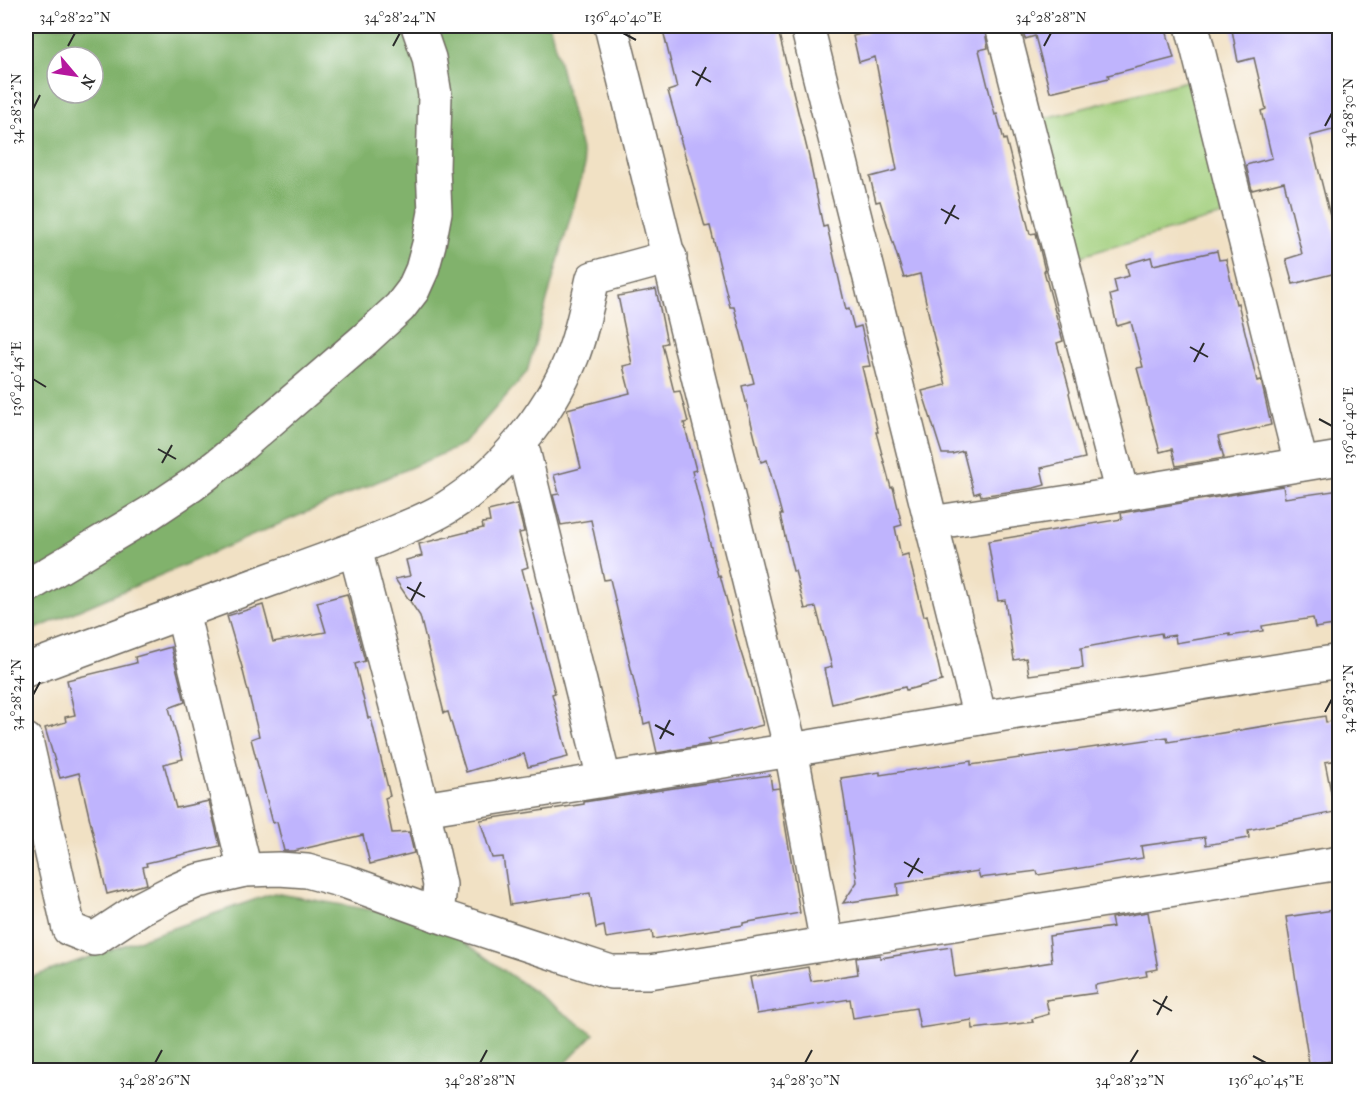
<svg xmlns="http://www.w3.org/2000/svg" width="1365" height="1096" viewBox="0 0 1365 1096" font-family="'IM FELL French Canon',serif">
<rect width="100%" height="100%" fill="#fff"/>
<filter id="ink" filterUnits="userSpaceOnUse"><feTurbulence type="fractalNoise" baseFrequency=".0167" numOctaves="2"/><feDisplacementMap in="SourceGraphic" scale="12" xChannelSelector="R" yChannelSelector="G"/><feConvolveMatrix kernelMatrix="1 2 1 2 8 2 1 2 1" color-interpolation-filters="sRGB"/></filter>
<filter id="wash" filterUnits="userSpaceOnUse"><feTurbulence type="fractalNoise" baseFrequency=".008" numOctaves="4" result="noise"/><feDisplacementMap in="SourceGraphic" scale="24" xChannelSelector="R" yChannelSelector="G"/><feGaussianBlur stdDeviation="1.35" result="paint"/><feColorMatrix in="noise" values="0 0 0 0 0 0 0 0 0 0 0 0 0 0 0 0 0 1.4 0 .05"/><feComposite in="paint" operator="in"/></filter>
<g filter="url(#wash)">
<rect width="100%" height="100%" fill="#f1e1c4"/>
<!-- green -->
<path fill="#a2cf7d" stroke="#667d54" stroke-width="1.5" d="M1190 80 1223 215 1074 258 1042 119Z"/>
<!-- forest -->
<g fill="#81b26c" stroke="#566e4c" stroke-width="1.5" fill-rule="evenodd">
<path d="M26 26H550L585 165 527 372 463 445 26 633ZM57 57H93V93H57Z"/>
<path d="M274 893 434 921 594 1034 560 1069 523 1070H26V979Z"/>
</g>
<g id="blocks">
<!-- building -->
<g fill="#bfb4fd">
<path d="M662 26H766L767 33 778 30 809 157 823 227 827 226 846 310 849 309 854 328 861 326 870 366 862 367 878 432H876L891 488 893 487 902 525 895 527 901 556 908 554 924 616 927 615 942 681 906 690 905 687 832 704 824 669 832 667 816 607 805 609 795 571H793L780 515H782L767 460 761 462 742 386 754 383 734 307H730L710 226 705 227 680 138 681 137 668 91 677 88Z"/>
<path d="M866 26H984L988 48 979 50 995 115 997 114 1004 140 1006 139 1030 234 1036 233 1045 271H1044L1063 341 1057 343 1070 392 1069 393 1085 458 1041 468 1045 485 1034 488 981 496 980 492 974 494 963 451 952 454H942L922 391 946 385 932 330 920 274 904 278 880 201 876 202 870 177 897 170 875 57 859 62 853 36 868 32Z"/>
<path d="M1021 26H1165L1174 58 1108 75 1109 78 1050 92 1035 36 1025 39Z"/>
<path d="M1249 26H1340V128L1310 136 1336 240 1340 239V272L1293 284 1286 259 1302 254 1284 182 1252 190 1246 165 1272 158 1261 111 1266 109 1254 58 1238 62 1232 30Z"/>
<path d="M1217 251 1219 260 1226 259 1236 304 1238 303 1257 381 1261 380 1271 425 1218 437 1224 458 1176 466 1172 449 1160 452 1137 368 1143 367 1131 322 1117 326 1110 295 1117 293 1114 280 1129 276 1126 264 1151 257 1153 265Z"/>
<path d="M656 289 667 343 662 344 674 392 680 391 688 422 684 423 696 470 692 471 718 576 720 575 739 646 749 678H750L763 725 708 739 710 744 657 753 650 722 644 724 610 579 604 580 591 520 561 525 553 495 559 494 554 475 581 468 567 409 630 393 623 366 632 364 618 296Z"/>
<path d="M1283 486 1285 498 1340 490V624L1315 628 1313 618 1262 626 1263 631 1230 636V634L1176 643 1175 635 1162 637 1161 633 1081 648 1083 668 1029 675 1026 658 1014 660 1005 600 998 601 988 541 1122 519 1121 513Z"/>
<path d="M517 504 524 532 519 533 528 567 522 569 555 693 552 694 568 757 528 767 524 754 466 772 448 712 444 713 420 616 395 579 410 576 406 560 422 556 419 544 483 528 482 523 490 522 488 511Z"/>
<path d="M347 594 365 661 355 664 368 718H371L390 796 385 798 392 833 409 832 414 853 370 864 363 835 294 851H284L277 822 273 823 251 739 259 736 242 667 227 616 263 605 273 642 326 632 317 602Z"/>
<path d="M171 647 185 702 169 708 183 759 164 764 176 808 209 801 220 846 146 863 147 866 143 867 147 884 107 894 79 773 60 778 45 728 66 722 65 717 75 715 67 680 136 663 135 657Z"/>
<path d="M1325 716 1326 722 1340 720V760L1325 762 1335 812 1248 830 1249 838 1206 845 1205 837 1141 846 1143 858 1038 875 1037 871 980 878 978 871 897 884 898 895 843 903 857 882 841 778 880 772V775L971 761V765L1167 737 1168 742Z"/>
<path d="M770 775 772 789 779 788 800 913 743 923V925L653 939 652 931 606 938 604 926 596 928 590 893 510 905 503 857 492 858 480 820 584 804V802L719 781V782Z"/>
<path d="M1333 910 1340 949V1060L1309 1064 1286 917Z"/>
<path d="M1148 912 1158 969 1146 971 1147 976 1095 985 1096 993 1046 1000 1049 1014 1032 1019 1033 1022 973 1029 972 1020 920 1028 916 1008 853 1018 850 999 757 1014 750 977 808 967 811 981 858 974 856 958 880 955V958L951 947 955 977 1052 962 1049 936 1113 927 1111 918Z"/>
</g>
</g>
</g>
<g filter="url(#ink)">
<use href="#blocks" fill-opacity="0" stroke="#706b61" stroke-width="1.5"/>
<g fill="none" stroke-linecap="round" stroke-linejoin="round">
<!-- minor casing -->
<g stroke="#706b61" stroke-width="36">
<g id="minor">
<path d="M611 26 791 750 827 944"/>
<path d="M807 26 980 718"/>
<path d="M1002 26 1122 494"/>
<path d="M1192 26 1301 464"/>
<path d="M521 442 604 779"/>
<path d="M931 523 1122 494 1340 458"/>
<path d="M355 549 423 809 791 750 980 718 1340 661"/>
<path d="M26 587 150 513 192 485 223 461 364 340 400 307 413 290 422 270 429 244 435 212 433 168 435 95 429 58 418 26"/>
<path d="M182 612 245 870"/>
<path d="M26 670C107 640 188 610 269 580 309 566 349 552 388 535 407 527 428 519 446 508 499 476 549 414 572 357 582 332 587 304 593 278L670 257"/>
<path d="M26 740 69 929 94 939 141 908 172 892 197 881 245 870 279 869 307 871 347 882 449 919 611 972H649L1340 863"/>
<path d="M423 809 440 885 437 915"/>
</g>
</g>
<!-- minor -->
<use href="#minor" stroke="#fff" stroke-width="33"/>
</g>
</g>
<!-- ticks -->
<path fill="none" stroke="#2b2b2b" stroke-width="2" d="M623 33 636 40M68 46 75 33M393 46 400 33M1044 46 1051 33M692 71 711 82M696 86 706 67M33 109 40 95M1325 126 1332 113M941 209 959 219M945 224 955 205M1190 347 1208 357M1194 362 1204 343M33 379 46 387M1319 419 1332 426M158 449 176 459M162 463 172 445M407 587 425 597M411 601 421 582M33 695 40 682M1325 712 1332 699M655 725 674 735M660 739 670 720M904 862 923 873M908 877 919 858M1153 1000 1172 1011M1157 1015 1167 996M1253 1056 1266 1063M155 1063 162 1050M480 1063 487 1050M805 1063 812 1050M1130 1063 1138 1050"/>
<!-- margin -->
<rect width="1365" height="1096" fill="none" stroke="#fff" stroke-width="66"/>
<!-- north arrow -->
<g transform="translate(75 75) rotate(119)"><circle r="28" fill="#ffffff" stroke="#aaaaaa" stroke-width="1.5"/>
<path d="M0-4.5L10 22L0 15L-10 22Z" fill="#b5179e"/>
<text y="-9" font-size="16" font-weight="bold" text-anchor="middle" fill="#2b2b2b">N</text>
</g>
<rect x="33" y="33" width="1299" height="1030" fill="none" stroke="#2b2b2b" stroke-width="2"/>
<g font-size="15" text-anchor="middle" fill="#2b2b2b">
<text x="75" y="22">34°28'22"N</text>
<text x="400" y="22">34°28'24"N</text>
<text x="623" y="22">136°40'40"E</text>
<text x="1051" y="22">34°28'28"N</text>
<text transform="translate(16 109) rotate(-90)" y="5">34°28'22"N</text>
<text transform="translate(1348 113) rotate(-90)" y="5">34°28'30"N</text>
<text transform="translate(16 379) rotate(-90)" y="5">136°40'45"E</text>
<text transform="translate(1348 426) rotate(-90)" y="5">136°40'40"E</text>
<text transform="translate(16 695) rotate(-90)" y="5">34°28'24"N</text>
<text transform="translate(1348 699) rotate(-90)" y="5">34°28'32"N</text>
<text x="155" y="1085">34°28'26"N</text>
<text x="480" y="1085">34°28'28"N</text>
<text x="805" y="1085">34°28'30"N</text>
<text x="1130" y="1085">34°28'32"N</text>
<text x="1266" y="1085">136°40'45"E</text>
</g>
</svg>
